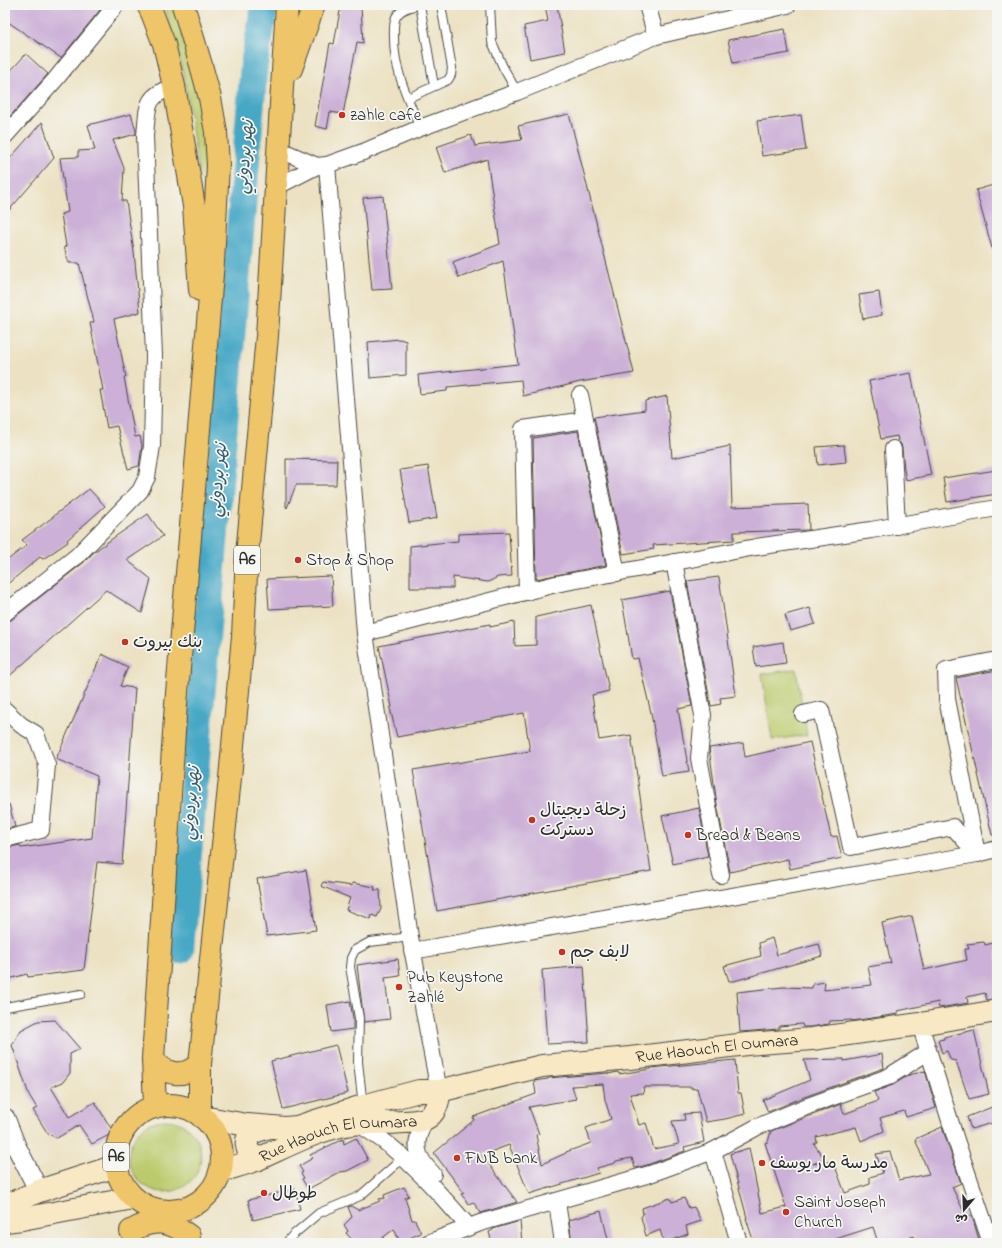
<svg xmlns="http://www.w3.org/2000/svg" width="1002" height="1248" viewBox="0 0 1002 1248" font-family="'Indie Flower','Playpen Sans Arabic',sans-serif">
<rect width="100%" height="100%" fill="#f6f6f2"/>
<filter id="ink" filterUnits="userSpaceOnUse"><feTurbulence type="fractalNoise" baseFrequency=".025" numOctaves="2"/><feDisplacementMap in="SourceGraphic" scale="8" xChannelSelector="R" yChannelSelector="G"/><feConvolveMatrix kernelMatrix="1 2 1 2 8 2 1 2 1" color-interpolation-filters="sRGB"/></filter>
<filter id="wash" filterUnits="userSpaceOnUse"><feTurbulence type="fractalNoise" baseFrequency=".012" numOctaves="4" result="noise"/><feDisplacementMap in="SourceGraphic" scale="16" xChannelSelector="R" yChannelSelector="G"/><feGaussianBlur stdDeviation="0.9" result="paint"/><feColorMatrix in="noise" values="0 0 0 0 0 0 0 0 0 0 0 0 0 0 0 0 0 1.4 0 .05"/><feComposite in="paint" operator="in"/></filter>
<g filter="url(#wash)">
<rect width="100%" height="100%" fill="#ece2c3"/>
<!-- green -->
<g fill="#bbca6c" stroke="#737a4c">
<path d="M164 5H172L178 18 202 111 205 143 204 207 183 71Z"/>
<path d="M796 669 807 735 772 740 762 674Z"/>
<circle cx="165" cy="1156" r="36"/>
</g>
<g fill="none" stroke-linecap="round" stroke-linejoin="round">
<!-- river -->
<path stroke="#46a8c6" stroke-width="28" d="M180 950 254 65 264 10"/>
</g>
<g id="blocks">
<!-- building -->
<g fill="#ccb0d7" fill-rule="evenodd">
<path d="M5 5H104L61 58 5 20Z"/>
<path d="M341 5H361L363 43 357 42 343 114 330 112 327 129 315 126 330 43 334 44Z"/>
<path d="M545 5H557L565 52 530 59 524 26 548 21Z"/>
<path d="M785 29 789 53 733 63 728 40Z"/>
<path d="M26 54 48 74 5 122V77Z"/>
<path d="M131 114 136 131V134L113 140 124 168 122 201H126L134 252 140 312 114 319 126 377H124L135 437 140 436 142 446 139 466 128 469 117 426 107 428 100 390H103L90 323 94 322 79 263H69L64 247 66 246 61 214 68 212 60 158 78 157V151L95 150 88 125Z"/>
<path d="M569 114 634 373 580 382 523 396 521 380 447 387V391L420 394 418 375 518 364 503 261 459 278 453 262 500 244 487 159 445 173 436 147 471 135 475 146 522 140 518 126Z"/>
<path d="M801 115 806 150 762 156 757 121Z"/>
<path d="M42 122 54 158 5 215V164Z"/>
<path d="M997 184V251L993 252 976 190Z"/>
<path d="M383 196 392 289 372 290 363 198Z"/>
<path d="M879 292 882 315 863 319 859 295Z"/>
<path d="M400 339 406 341V375L370 378 368 342Z"/>
<path d="M911 373 931 475 906 480 904 469 902 448 901 444 898 441 897 436 881 439 869 381Z"/>
<path d="M667 396 672 458 730 446 732 507 808 504 809 530 734 532V540L653 545 654 549 623 554 594 417 645 410V401Z"/>
<path d="M578 431 606 565 536 579 533 438Z"/>
<path d="M844 445 846 462 818 465 816 447Z"/>
<path d="M286 459 337 460 336 485H296L287 508 286 507Z"/>
<path d="M428 466 437 518 409 523 400 470Z"/>
<path d="M997 470V494L947 502 943 478Z"/>
<path d="M89 489 105 506 67 540 68 542 43 559 40 557 5 586V562L27 545 22 540 53 517H52Z"/>
<path d="M148 514 163 536 127 560 151 579 142 613 106 590 5 680V622L11 620 83 563 94 552 116 536Z"/>
<path d="M509 532 512 576 498 577 488 582 453 577V588H410V546L458 541V534Z"/>
<path d="M331 576 333 606 269 609 267 579Z"/>
<path d="M719 577 736 696 720 698 721 704 711 706 687 581Z"/>
<path d="M670 591 692 706 678 709 689 772 662 776 651 713 638 658 632 659 622 600Z"/>
<path d="M591 605 609 691 592 695 599 740 631 735 651 871 437 911 413 770 530 751 524 713 397 737 390 708 392 707 379 646 490 624V627L514 622 515 646 536 645V617Z"/>
<path d="M810 608 815 624 790 631 785 615Z"/>
<path d="M783 642 786 663 756 667 753 647Z"/>
<path d="M102 654 128 667 120 686 135 688 122 864 97 862 84 970 28 977 27 974 5 980V848L20 845 21 848 92 838 97 776 56 759Z"/>
<path d="M997 670V835H992L956 678Z"/>
<path d="M810 742 831 837 837 836 842 858 790 869 788 859 730 872 717 804 709 748 743 743 745 757Z"/>
<path d="M9 804 15 827 5 829V805Z"/>
<path d="M699 808 708 856 673 864 662 816Z"/>
<path d="M306 870 316 930 267 936 257 879Z"/>
<path d="M323 882 352 886V883L375 887 374 890H380L381 909 377 917 372 915 371 919 346 910 350 898 321 886Z"/>
<path d="M912 916 924 970 967 960 965 949H969L967 944 984 942 985 945 997 942V998L987 1000 985 993 967 997 968 1003 939 1008 938 1002 898 1011V1014L852 1021V1020L830 1021 829 1024 811 1027H803L802 1024 779 1026V1029L740 1032 737 992 783 987 812 988 813 984 825 982 824 990 872 985 868 967 891 963 882 923Z"/>
<path d="M772 938 777 955 819 944 822 956 734 981H729L724 966 761 956 759 943Z"/>
<path d="M398 959 400 976 385 978 390 1019 364 1022 357 965Z"/>
<path d="M584 966 589 1042 547 1044 542 970Z"/>
<path d="M350 1001 353 1018V1029L331 1032 327 1005Z"/>
<path d="M55 1020 80 1049 70 1054V1073L63 1082 51 1087 69 1117 95 1102 112 1130 109 1135 92 1144 79 1125 57 1138 48 1134 33 1110 37 1108 29 1095 12 1045 21 1030 38 1021Z"/>
<path d="M974 1030 989 1094 969 1099 956 1061 951 1060 947 1051 942 1053 938 1040 944 1039V1037Z"/>
<path d="M336 1045 348 1093 283 1109 271 1061Z"/>
<path d="M882 1054 884 1068 804 1097 768 1112 763 1100 810 1080 804 1060 844 1059V1061Z"/>
<path d="M735 1060 738 1093H741L745 1114 725 1119 706 1122 697 1088 692 1089V1087H643L644 1093 630 1094 639 1125 646 1123 654 1149 679 1144 672 1121 685 1120 684 1114 699 1113 704 1142 684 1147 685 1151 647 1165 635 1168 632 1158 616 1161 615 1163 597 1168 599 1173 529 1194 509 1145 482 1155 517 1202 481 1213 473 1202 469 1204 461 1194 464 1193 434 1153 474 1120 473 1117 536 1094 534 1081 548 1079V1078L608 1073V1074L618 1072 619 1074 651 1069V1068ZM603 1084 605 1100 611 1119 586 1128 591 1143 566 1152V1153L542 1164 536 1135 539 1134 529 1107 576 1099 572 1086Z"/>
<path d="M925 1071 936 1108 906 1117 904 1111 880 1118 884 1131 861 1141 856 1127 816 1137 817 1142 814 1144 824 1158 813 1164 833 1161 845 1193 870 1184V1177L883 1173 876 1154 890 1152 899 1180 929 1174 915 1139 942 1127 961 1183 952 1187 966 1216H972L980 1243H916L914 1236 892 1243H878L873 1227 823 1243H754L746 1218H747L730 1154 749 1148 762 1213 786 1207 765 1143 768 1142 771 1131 841 1104 844 1114 878 1101 874 1092 893 1085 909 1075Z"/>
<path d="M992 1107 996 1122 971 1129 967 1117Z"/>
<path d="M356 1138 368 1160 347 1171 340 1172 308 1189 302 1179 304 1178 301 1173 303 1172 299 1166 313 1158 310 1155 343 1139 344 1144Z"/>
<path d="M404 1187 409 1196 405 1198 412 1220H415L421 1233 400 1242 394 1229 376 1243H355L346 1233 348 1231 344 1225 352 1217 348 1207 351 1206 358 1210 380 1201 379 1199 385 1198 384 1195Z"/>
<path d="M295 1189 300 1209 253 1220 248 1200Z"/>
<path d="M670 1198 672 1202 684 1198 689 1208 694 1207 701 1221 686 1226 688 1234 664 1243 660 1230 646 1236 641 1217 643 1214 642 1208Z"/>
<path d="M601 1211 609 1243H572L569 1220Z"/>
<path d="M520 1221 522 1243H492L489 1232 493 1230V1229Z"/>
</g>
</g>
</g>
<g filter="url(#ink)">
<use href="#blocks" fill-opacity="0" stroke="#484642" stroke-width="1"/>
<g fill="none" stroke-linecap="round" stroke-linejoin="round">
<!-- service casing -->
<g stroke="#484642" stroke-width="10">
<g id="service">
<path d="M417 5C410 7 400 9 396 17 393 24 394 32 394 39 394 70 408 99 420 128"/>
<path d="M420 5 434 86"/>
<path d="M490 5 492 42 503 67 517 92"/>
<path d="M408 98 448 80 451 75 452 68 441 5"/>
<path d="M5 1007 81 994"/>
<path d="M363 1106 358 1062 359 1018 350 967 351 958 355 950 370 942 410 937"/>
<path d="M286 1243 293 1235 319 1213 360 1196 403 1158"/>
</g>
</g>
<!-- minor casing -->
<g stroke="#484642" stroke-width="18">
<g id="minor">
<path d="M647 5 656 36"/>
<path d="M5 136 55 80 116 5"/>
<path d="M278 149 317 166"/>
<path d="M327 165 365 633 410 937 439 1091"/>
<path d="M276 187 317 166 327 165 363 152 420 128 517 92 656 36 788 5"/>
<path d="M580 395 617 573"/>
<path d="M893 449 897 526"/>
<path d="M674 562 703 715 699 758 721 875"/>
<path d="M527 592 523 429 585 420"/>
<path d="M5 613 77 556 140 491 147 477 152 446 154 356 145 136C148 106 144 97 174 86"/>
<path d="M365 633 556 584 756 547 871 530 997 508"/>
<path d="M5 710 21 725 36 734 47 765 41 830 5 839"/>
<path d="M803 714 821 710 851 847 953 827 977 854"/>
<path d="M977 854 947 699 946 670 997 660"/>
<path d="M412 951 977 854 997 849"/>
<path d="M920 1024 956 1140 991 1243"/>
<path d="M426 1119C413 1142 414 1155 433 1174"/>
<path d="M357 1123C368 1130 379 1137 390 1146 419 1170 444 1199 469 1227"/>
<path d="M713 1151 739 1243"/>
<path d="M557 1202 563 1243"/>
<path d="M428 1243 480 1223 650 1174 713 1151 757 1127 808 1106 888 1077 928 1052"/>
</g>
</g>
<!-- tertiary casing -->
<g stroke="#484642" stroke-width="21">
<path id="tertiary" d="M5 1118 16 1146 39 1191"/>
</g>
<!-- secondary casing -->
<g stroke="#484642" stroke-width="24">
<g id="secondary">
<path id="s1" d="M202 1117 247 1125 285 1128 297 1127 363 1106 419 1091H439L542 1066 630 1058 747 1044 812 1039 920 1024 997 1011"/>
<path d="M256 1160C249 1154 242 1143 251 1134 255 1131 264 1129 269 1127"/>
<path id="s2" d="M221 1171C233 1167 246 1164 258 1159 285 1147 311 1133 340 1126 361 1121 383 1124 404 1122 411 1122 419 1121 425 1119 436 1114 439 1101 439 1091"/>
<path d="M5 1206 39 1191 116 1166"/>
<path d="M5 1221 22 1219 133 1198"/>
</g>
</g>
<!-- trunk casing -->
<g stroke="#484642" stroke-width="24">
<g id="trunk">
<path d="M148 5 152 13 164 44 174 86 194 206 200 290"/>
<path d="M291 69 314 5"/>
<path d="M153 1059C166 1076 183 1078 200 1064"/>
<circle cx="169" cy="1158" r="53"/>
<path d="M155 1107 153 1059 175 717 213 262 218 165 216 132 210 98 201 65 183 5"/>
<path d="M200 1115V1064L230 778 243 636 247 555 267 336 287 5"/>
<path d="M131 1231C153 1218 170 1220 189 1236"/>
</g>
</g>
<!-- service -->
<use href="#service" stroke="#fff" stroke-width="8"/>
<!-- minor -->
<use href="#minor" stroke="#fff" stroke-width="16"/>
<!-- tertiary -->
<use href="#tertiary" stroke="#fff" stroke-width="19"/>
<!-- secondary -->
<use href="#secondary" stroke="#f8e8c3" stroke-width="22"/>
<!-- trunk -->
<use href="#trunk" stroke="#eec569" stroke-width="22"/>
</g>
</g>
<!-- markers -->
<g fill="#c8321e" stroke="#f6f6f2" stroke-width="1.5">
<circle cx="342" cy="115" r="4"/>
<circle cx="298" cy="560" r="4"/>
<circle cx="125" cy="642" r="4"/>
<circle cx="532" cy="820" r="4"/>
<circle cx="688" cy="835" r="4"/>
<circle cx="562" cy="952" r="4"/>
<circle cx="399" cy="987" r="4"/>
<circle cx="457" cy="1158" r="4"/>
<circle cx="762" cy="1163" r="4"/>
<circle cx="264" cy="1193" r="4"/>
<circle cx="786" cy="1212" r="4"/>
</g>
<g text-anchor="middle" dominant-baseline="central" stroke-width="3.5" stroke-linejoin="round" paint-order="stroke">
<!-- shield labels -->
<g fill="#f6f6f2" stroke="#686867" stroke-width="1">
<rect x="234" y="546" width="26" height="28" rx="3"/>
<rect x="103" y="1143" width="26" height="28" rx="3"/>
</g>
<g font-size="16" font-weight="bold" fill="#2b2b2b">
<text x="247" y="560">A6</text>
<text x="116" y="1157">A6</text>
</g>
<!-- poi labels -->
<g font-size="17" fill="#2b2b2b" stroke="#f6f6f2" text-anchor="start">
<text x="350" y="115">zahle cafe</text>
<text x="306" y="560">Stop &amp; Shop</text>
<text x="133" y="642">بنك بيروت</text>
<text x="540" y="810">زحلة ديجيتال<tspan x="540" dy="20">دستركت</tspan></text>
<text x="696" y="835">Bread &amp; Beans</text>
<text x="570" y="952">لابف جم</text>
<text x="407" y="977">Pub Keystone<tspan x="407" dy="20">Zahlé</tspan></text>
<text x="465" y="1158">FNB bank</text>
<text x="770" y="1163">مدرسة مار يوسف</text>
<text x="272" y="1193">طوطال</text>
<text x="794" y="1202">Saint Joseph<tspan x="794" dy="20">Church</tspan></text>
</g>
<!-- street labels -->
<g font-size="17" fill="#2b2b2b" stroke="#f6f6f2">
<text stroke="none"><textPath href="#s1" startOffset="525">Rue Haouch El Oumara</textPath></text>
<text stroke="none"><textPath href="#s2" startOffset="123">Rue Haouch El Oumara</textPath></text>
</g>
<!-- water labels -->
<g font-size="18" font-style="italic" fill="#365d69" stroke="#f6f6f2">
<text transform="translate(246 157) rotate(-85)">نهر بردوني</text>
<text transform="translate(219 480) rotate(-85)">نهر بردوني</text>
<text transform="translate(192 803) rotate(-85)">نهر بردوني</text>
</g>
</g>
<!-- margin -->
<rect width="1002" height="1248" fill="none" stroke="#f6f6f2" stroke-width="20"/>
<!-- north arrow -->
<g transform="translate(964 1210) rotate(199)" stroke="#f6f6f2" stroke-width="3" paint-order="stroke">
<path d="M0-3L7 15L0 10L-7 15Z" fill="#2b2b2b"/>
<text y="-6" font-size="11" font-weight="bold" text-anchor="middle" fill="#2b2b2b">ش</text>
</g>
</svg>
